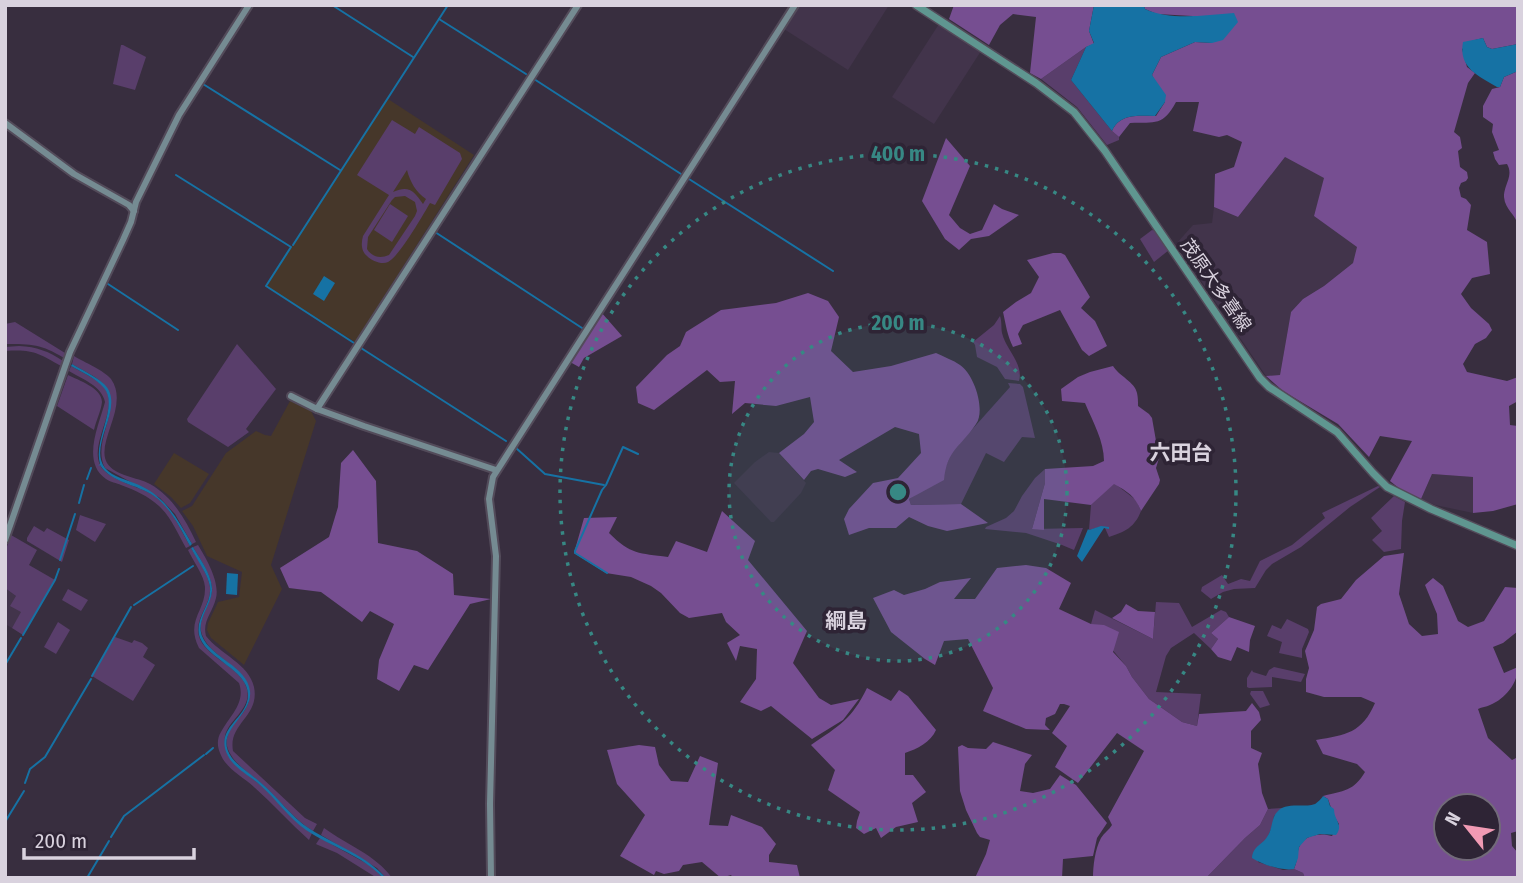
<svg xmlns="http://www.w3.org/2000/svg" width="1523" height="883" viewBox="0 0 1523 883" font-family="'Fira Sans Condensed','Noto Sans JP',sans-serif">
<rect width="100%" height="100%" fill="#382e3f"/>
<!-- built -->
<g fill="#42344b">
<path d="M799 5H889L848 70 784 29Z"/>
<path d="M939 24 981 51 934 124 892 97Z"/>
<path d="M1285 157 1325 178 1314 216 1358 247 1353 263 1324 286 1303 299 1291 312 1280 375 1266 376 1176 244 1193 225 1212 223 1214 207 1238 217Z"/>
<path d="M769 452 779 453 806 483 801 493 774 522H771L734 483 755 462Z"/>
<path d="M1432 474 1474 477 1473 513 1435 505 1421 499Z"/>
<path d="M5 588 16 596 22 612 12 628 5 624Z"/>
</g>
<!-- education -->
<g fill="#46372a">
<path d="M388 99 474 155 355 342 266 286Z"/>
<path d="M290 401 311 411 316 421 271 565 282 589 244 665 211 638 207 630 208 623 218 602 239 597 242 572 207 556 193 526 182 511 192 506 226 453 256 431 265 435 271 436Z"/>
<path d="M174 453 209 474 190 503 181 508 171 497 154 484Z"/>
</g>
<!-- green -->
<g fill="#593e6b" fill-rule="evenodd">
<path d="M121 45H123L146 57 135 90 113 84Z"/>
<path d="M1086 47 1071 80 1112 131 1119 137V140L1107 145 1077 107 1041 79Z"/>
<path d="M392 120 415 134 419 127 460 153 462 159 435 205 430 203C423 215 399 257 388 262 382 265 372 261 367 256 361 251 361 243 363 236L389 195 357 175ZM407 170C410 182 416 192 426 199L423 204C414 191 409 185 393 192ZM405 196 415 202 417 211 415 216 389 255C380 259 372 257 367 249L368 237 392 200 395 197Z"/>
<path d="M390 204 408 216 392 242 374 230Z"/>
<path d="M1152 230 1156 231 1169 250 1154 262 1140 239Z"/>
<path d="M1000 316C1002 322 1001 327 1002 333 1006 350 1024 364 1019 381L1005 379 997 367 977 357 975 345 973 342 994 325Z"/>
<path d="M15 322 65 353 64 358C41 344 32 344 5 344V324Z"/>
<path d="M237 344 276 389 246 429 249 432 228 447 188 422 187 419Z"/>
<path d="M19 346C37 347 48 351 63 361L61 366C38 353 33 349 5 351V347Z"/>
<path d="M74 356C84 362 105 371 111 379 130 406 95 442 107 463 115 476 137 477 150 484 173 497 185 519 196 542L192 544 175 514 160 498 105 468C91 441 123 409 105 386 100 378 80 369 72 364Z"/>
<path d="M71 366C81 372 95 378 103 386 122 406 89 441 100 465 108 481 141 486 156 497 172 509 180 529 190 546L186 548C178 534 171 517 159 506 148 496 135 490 121 485 117 483 110 482 106 479 81 462 99 425 105 402 102 386 82 379 69 371Z"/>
<path d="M68 375C78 380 102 388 102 402 101 411 96 421 94 430L57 406Z"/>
<path d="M1008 383 1020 384 1023 387 1035 438 1022 437 1004 462 986 453 961 504 911 505 909 499 921 491 945 468 952 452 1010 387Z"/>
<path d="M1045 469V483L1032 529 1083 528 1074 550 1062 545 1026 533 985 529 986 527 1006 518 1014 511 1022 496 1035 478Z"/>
<path d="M1114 483 1136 500 1141 511C1135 527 1125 532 1109 537L1105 528 1100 527 1089 530 1091 505Z"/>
<path d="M1378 486 1380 487 1350 507 1301 547 1272 564 1266 570 1255 588 1234 589 1223 592 1211 599 1201 591 1202 587 1222 575 1228 584 1241 579 1250 581 1260 561 1292 545 1325 518 1322 513Z"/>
<path d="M1394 496 1405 502 1402 521 1401 549 1384 552 1372 540 1382 531 1371 518Z"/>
<path d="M80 515 106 524 95 542 76 530Z"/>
<path d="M34 526 44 532 47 528 69 540 62 562 27 541V538Z"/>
<path d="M11 535 37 550 29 565 55 580 23 635 12 628 21 612 10 606 16 596 5 588V552Z"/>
<path d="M198 545C206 558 220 582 216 598 213 612 202 621 206 636 220 654 249 664 254 687 260 717 228 723 233 751L305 818 317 824 313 831C293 819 280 800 262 784 252 775 238 767 231 755 227 749 225 742 228 735 232 721 252 710 249 693 244 665 213 659 203 637 195 621 210 607 212 591 213 577 200 559 193 547Z"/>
<path d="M191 548C198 560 208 574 210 587 212 606 192 619 200 639 208 658 242 668 247 689 252 709 229 719 225 736 224 742 226 752 229 757 240 770 257 781 269 793 284 807 295 822 312 833L309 840C290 823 273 804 254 787 242 776 226 769 220 753 217 746 217 738 221 732 230 715 246 703 239 683L199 648C185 620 206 611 205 587 204 575 193 561 188 550Z"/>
<path d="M68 589 88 600 81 611 62 600Z"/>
<path d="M1156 602 1179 603 1192 627 1221 610 1226 612 1229 617 1211 633 1218 639 1211 649 1194 633 1171 648 1166 656 1156 692 1201 694 1197 726 1182 722 1149 699 1132 677 1126 666 1091 624 1095 610 1153 639Z"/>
<path d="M1287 619 1308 629 1309 632 1302 649V658L1279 653 1282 642 1267 636 1272 625 1281 629Z"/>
<path d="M58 622 70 630 56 654 44 647Z"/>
<path d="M115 637 132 643 134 640 142 643 148 648 143 657 155 665 133 701 92 676Z"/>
<path d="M1274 667 1305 674 1301 682 1272 677V687L1249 688 1247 687V678L1252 670 1253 672 1266 676 1269 670Z"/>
<path d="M1251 691H1263L1270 705 1260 708 1250 694Z"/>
<path d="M1283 808 1274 816 1273 824 1258 862 1283 870 1294 869 1303 873 1305 878H1206L1245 838 1260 825 1268 809Z"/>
<path d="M324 828C347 845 376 855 392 878H386L377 868 321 835Z"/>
<path d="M320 838 373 867 383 878H377L337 853 318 845 316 844Z"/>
</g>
<!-- forest -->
<g fill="#764e91" fill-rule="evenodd">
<path d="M954 5H1094L1089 31 1094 44 1086 47 1041 79 1030 73 1036 17 1013 14 1000 25 989 45 949 19Z"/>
<path d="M1144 5H1518V44L1492 49 1487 47 1483 38 1475 40 1462 49 1467 67 1475 73 1468 83 1454 132 1460 137 1462 148 1458 151 1460 167 1467 172 1468 178 1466 181 1461 183 1459 188 1461 197 1466 199 1471 205 1467 230 1487 242 1490 274 1472 278 1461 294 1471 308 1489 324 1492 330 1486 338 1475 344 1463 364 1467 372 1507 381 1518 377V401L1509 406 1510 425 1518 426V504L1493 511 1473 513V477L1432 474 1421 499 1400 489 1390 481 1412 441 1380 436 1369 457 1338 424 1283 391 1266 376 1280 375 1291 312 1303 299 1324 286 1353 263 1357 247 1314 216 1324 178 1285 157 1238 217 1214 207 1215 174 1234 167 1242 142 1227 135 1219 137 1193 131 1199 102H1176C1163 126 1156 122 1130 123L1119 137 1112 131C1120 113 1139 116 1156 116L1165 102 1152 75 1161 57 1195 42 1212 43 1192 16 1157 14 1145 9Z"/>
<path d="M1518 71V226C1516 214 1505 210 1504 197 1504 184 1514 176 1507 164L1499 165 1495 159 1493 152 1499 150 1492 132 1493 124 1483 117V106L1492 89 1500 87 1504 77Z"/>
<path d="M946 138 970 166 949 215 960 228 970 234 982 230 994 204 1002 209 1019 215 989 236 971 239 959 250 945 239 922 201Z"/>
<path d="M1053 253H1061L1065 255 1090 297 1081 308 1095 321 1107 346 1089 356 1082 350 1060 310 1023 325 1018 334 1022 344 1013 347C1007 335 1006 325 1003 312L1016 302 1031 293 1039 277 1027 260Z"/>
<path d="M808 293 828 301 839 317 831 351 853 372 891 366 936 353C944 357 953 360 960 365 974 374 986 410 976 424 961 447 947 449 944 480L909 499 911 505 961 504 988 523 947 531 928 526 909 517 896 528H869L849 535 844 519 849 509 873 483 898 478 921 453 919 434 895 427 839 460 857 472 845 477 818 469 811 471 804 480 779 453 804 434 814 422 810 397 776 406 745 403 732 414 735 381 720 382 707 370 654 410 638 403 636 387 667 355 680 346 686 332 721 310 776 303Z"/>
<path d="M601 312 622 336 584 358 579 367 570 362Z"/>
<path d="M1113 366C1119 376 1135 382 1137 393 1138 397 1138 402 1138 406L1149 414 1152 418 1159 458 1156 468 1160 480 1159 484 1141 511C1135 496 1128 492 1114 484L1091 505 1044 499V530L1032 529 1045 483V469L1093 466 1104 461C1104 441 1093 422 1085 403L1062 401 1061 389 1078 377 1090 372Z"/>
<path d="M353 450 376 481 378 543 417 551 453 574 454 595 491 599 470 604 428 670 414 665 399 691 377 679 379 660 394 624 370 611 362 622 321 592 289 588 280 568 329 537 338 507 341 463Z"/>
<path d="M722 511 755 541 748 560 807 631 793 663 819 698 831 705 859 699 843 720 812 739 771 706 761 711 740 702 756 679 757 649 740 646 736 661 727 643 740 635 726 622 722 613 689 618 680 613 661 593 651 586 631 577 606 573 574 553 584 518 617 517 609 533C631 555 639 553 668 557L676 541 707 552Z"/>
<path d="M1404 553 1399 594 1409 624 1422 636 1438 634 1437 614 1425 585 1433 578 1443 586 1458 621 1468 627 1484 621 1505 587 1518 588V631L1503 643 1493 647 1504 673 1518 667C1518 683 1505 699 1490 705 1486 707 1482 707 1478 709L1488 738 1512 760 1518 757V831L1511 833 1512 846 1518 853V878H1305L1303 873 1294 869C1297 862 1297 858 1298 851 1301 835 1320 832 1332 836L1339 824 1334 816 1328 799 1323 796C1343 791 1354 791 1365 772L1357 764 1323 754 1316 740C1346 735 1362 733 1375 703L1361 697H1324L1306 692V679L1309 668 1305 651 1314 630 1317 607 1321 604 1341 599 1356 580 1384 556ZM1446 806H1488V848H1446Z"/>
<path d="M1026 565 1046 568 1071 583 1059 609 1091 624 1104 625 1119 632 1113 652 1126 666 1132 677 1149 699 1182 722 1197 726 1199 714 1246 711 1252 703 1259 712 1261 720 1251 731V748L1262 753 1258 764 1262 793 1268 809 1260 825 1245 838 1206 878H1093C1093 866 1095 849 1101 838 1104 833 1109 830 1112 825L1108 817 1144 751 1117 733 1078 783 1055 767 1067 746 1052 733 1070 706 1064 704H1060L1055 714 1046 718 1045 725 1050 730 1026 729 983 711 993 688 968 639 944 641 935 665 925 659 891 632 873 598 894 590 904 595 925 589 940 582 971 578 954 599H975L997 568Z"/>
<path d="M1126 604 1138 611 1155 612 1153 639 1112 618 1121 612Z"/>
<path d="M1229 617 1255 626 1250 640 1249 652 1237 647 1231 661 1218 657 1211 649 1218 639 1211 633Z"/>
<path d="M867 688 891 701 899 690 908 696 936 730C931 742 917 749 905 753V775H913L926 792 912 803 918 822 896 827 881 838 876 828 864 834 856 828 857 821 860 812 828 790 835 770 811 745C839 726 852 719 867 688Z"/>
<path d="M993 742 1032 755 1025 764 1020 791 1033 793 1050 789 1060 775 1076 785 1107 823 1097 838 1093 856 1063 859 1062 878H975L986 854 990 840 980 837 977 833 966 810 960 791 958 747 962 745 968 748 986 749Z"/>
<path d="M639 745 655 747 659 765 671 781 688 782 700 756 718 763 709 825 728 826 731 815 762 827 776 844 769 855V862L797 865 800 878H733L731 875 721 878 702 862 683 865 679 871 664 874 656 871 654 875 620 856 645 815 617 784 607 750Z"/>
</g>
<!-- water -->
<g fill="#1672a4">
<path d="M1094 5H1144L1145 9C1171 21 1205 15 1234 13L1238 22 1223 40 1212 43 1195 42 1161 57 1152 75 1166 95 1165 102 1155 116C1139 116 1120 113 1112 131L1071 80 1086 47 1094 43 1089 31Z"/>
<path d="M1483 38 1487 47 1492 49 1518 44V71L1504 77 1500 87H1497C1479 76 1458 68 1463 42Z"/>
<path d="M324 276 335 283 324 301 313 294Z"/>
<path d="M72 364C82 370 95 376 104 384 127 406 87 445 105 468 112 477 128 480 139 485 166 497 178 520 192 544L190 546C180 528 171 508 154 496 137 484 111 483 100 465L98 466 100 464C93 440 119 406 104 388 96 378 81 372 71 366Z"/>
<path d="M1101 526 1109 527V529L1104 528 1082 562 1077 556 1088 529 1089 530Z"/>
<path d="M193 547C200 559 213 576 212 591 211 606 196 620 202 636 211 658 247 666 250 691 253 717 212 731 232 758 239 767 251 774 260 782 278 797 291 817 310 829 335 845 367 856 386 878H383C362 855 331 847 306 830 288 817 276 799 260 785 250 776 234 768 228 756 213 727 249 719 248 694 247 670 208 659 200 638 193 619 212 606 210 587 208 574 197 560 191 548Z"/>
<path d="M227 573 238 574 237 595 226 594Z"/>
<path d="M1323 796 1328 799 1330 806 1334 809C1334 821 1344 824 1336 835L1320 834 1307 838 1299 847 1298 858 1294 869C1282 871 1263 865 1252 858 1253 846 1262 845 1267 837 1273 829 1271 817 1278 811 1287 802 1304 808 1315 804 1317 803 1322 798 1323 796Z"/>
</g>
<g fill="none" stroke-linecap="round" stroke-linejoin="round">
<!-- stream -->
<g stroke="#1672a4" stroke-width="2">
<path d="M332 5 413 57"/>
<path d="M439 19 526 74"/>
<path d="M534 79 681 174"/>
<path d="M203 84 340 170"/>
<path d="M176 175 291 247 266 286 354 343"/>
<path d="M689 179 833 271"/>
<path d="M435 232 582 328"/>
<path d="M293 245 448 5"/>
<path d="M108 284 178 330"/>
<path d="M361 348 506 441"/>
<path d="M516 448 545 474 604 485"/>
<path d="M87 479 91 468"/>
<path d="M79 503 84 485"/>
<path d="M60 560 75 514"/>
<path d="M607 573 575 553V551L602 490 606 485 623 447 638 454"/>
<path d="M134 605 193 566"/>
<path d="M23 635 55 580 59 569"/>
<path d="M5 665 21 638"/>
<path d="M92 676 131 607"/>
<path d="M206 754 213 748"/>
<path d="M25 783 30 769 45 757 91 679"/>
<path d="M5 822 24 791"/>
<path d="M111 837 124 816 204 755"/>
<path d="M87 878 109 841"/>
</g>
<!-- secondary casing -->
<g stroke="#534b5a" stroke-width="10">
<g id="secondary">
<path d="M5 123 74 174 129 205 134 211"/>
<path d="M291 396 317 409 364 426 496 470"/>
<path d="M317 409 578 5"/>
<path d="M5 540 70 352 123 240 131 222 136 202 179 115 249 5"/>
<path d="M491 878 490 804 496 556 489 499 493 477 795 5"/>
</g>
</g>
<!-- primary casing -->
<g stroke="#534b5a" stroke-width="10">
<path id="primary" d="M916 5 1036 83 1074 112 1105 151 1260 378 1269 387 1337 432 1373 473 1387 487 1431 509 1518 546"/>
</g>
<!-- secondary -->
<use href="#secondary" stroke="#758b92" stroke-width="6"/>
<!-- primary -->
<use href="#primary" stroke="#5f9690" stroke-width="7"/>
</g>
<!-- distance rings -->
<circle cx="898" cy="492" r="169" fill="#378884" fill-opacity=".12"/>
<g fill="none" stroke="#378884" stroke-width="3.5" stroke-dasharray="3.5 7">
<circle cx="898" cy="492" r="169"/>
<circle cx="898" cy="492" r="338"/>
</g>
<g text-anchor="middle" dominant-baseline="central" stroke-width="7" stroke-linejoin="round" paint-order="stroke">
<!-- street labels -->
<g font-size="18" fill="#d9d2de" stroke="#2e2435">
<text transform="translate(1216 285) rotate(55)">茂原大多喜線</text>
</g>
<!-- quarter labels -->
<g font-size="21" font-weight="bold" fill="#d9d2de" stroke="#2e2435">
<text x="1181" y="453">六田台</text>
<text x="846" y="621">綱島</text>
</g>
</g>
<circle cx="898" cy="492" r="10" fill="#378884" stroke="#2e2435" stroke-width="3.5"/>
<g font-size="21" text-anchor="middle" font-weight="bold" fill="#378884" stroke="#2e2435" stroke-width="7" stroke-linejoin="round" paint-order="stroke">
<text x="898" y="161">400 m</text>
<text x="898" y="330">200 m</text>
</g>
<!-- border -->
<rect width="1523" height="883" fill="none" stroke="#d9d2de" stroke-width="14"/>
<!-- north arrow -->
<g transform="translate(1467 827) rotate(300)"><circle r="33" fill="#2e2435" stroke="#726a79" stroke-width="2"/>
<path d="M0-5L12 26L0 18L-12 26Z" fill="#f19ab4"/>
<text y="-10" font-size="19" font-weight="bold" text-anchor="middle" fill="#d9d2de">N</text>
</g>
<!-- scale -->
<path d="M24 848v10h170v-10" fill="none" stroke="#d9d2de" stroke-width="3.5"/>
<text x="35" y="848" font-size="21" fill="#d9d2de" stroke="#2e2435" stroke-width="5" paint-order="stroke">200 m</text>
</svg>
